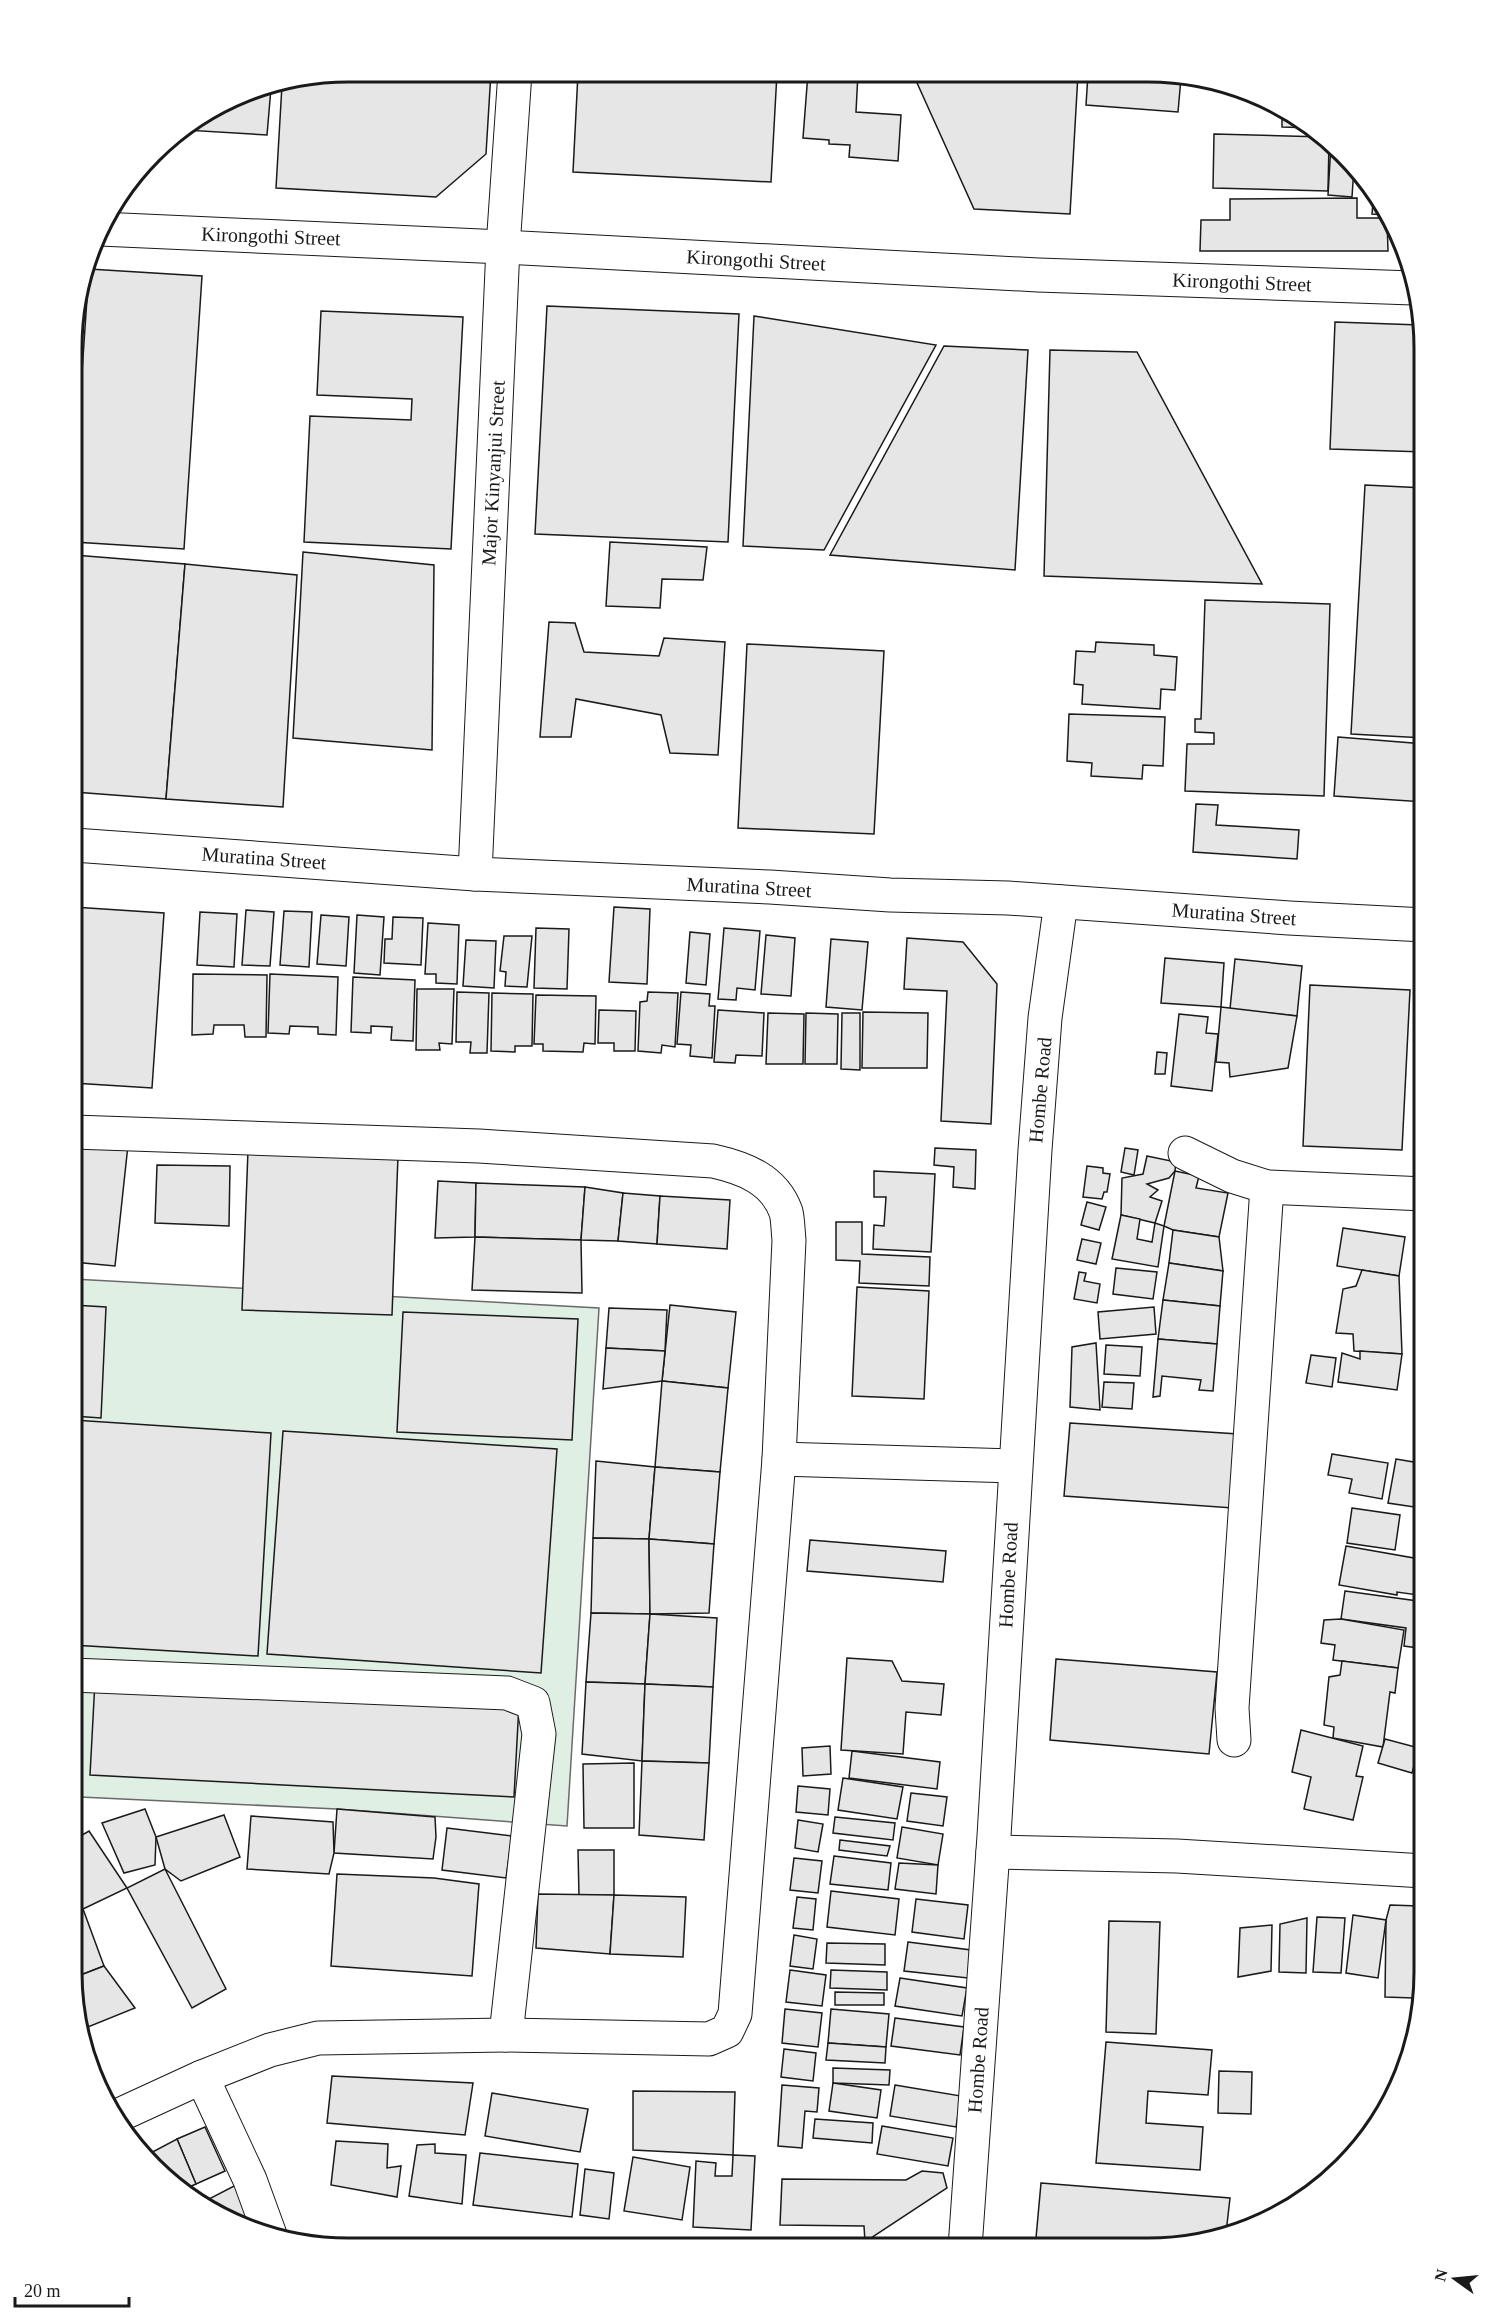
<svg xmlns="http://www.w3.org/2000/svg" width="1497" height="2321" viewBox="0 0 1497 2321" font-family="Georgia,serif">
<rect width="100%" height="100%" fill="#fff"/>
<!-- green -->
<path fill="#e0efe3" stroke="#6a6a6a" stroke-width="1.5" d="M73 1279 599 1308 567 1826 337 1809 80 1797 72 1781Z"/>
<!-- building -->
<g fill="#e6e6e6" stroke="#1a1a1a" stroke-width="1.5">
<path d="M349 72H491L486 154 436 197 276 188 282 85Z"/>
<path d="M578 73H777L771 182 573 172Z"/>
<path d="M808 73H858L856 112 901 115 898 161 849 157 850 145 829 144V140L803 138Z"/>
<path d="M913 74H1078L1070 214 974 209Z"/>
<path d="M1088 74H1185L1197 78H1181L1178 112 1086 105Z"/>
<path d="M271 88 267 135 184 130 243 93Z"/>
<path d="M1282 109 1315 128 1282 127Z"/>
<path d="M1214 134 1324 137 1329 142 1328 191 1213 188Z"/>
<path d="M1331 144 1354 167 1352 197 1328 195Z"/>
<path d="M1374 191 1388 215 1372 214Z"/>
<path d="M1357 198V218H1387L1388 251H1200L1201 220H1230V199Z"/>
<path d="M89 269 202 276 184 549 74 542V490Z"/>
<path d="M547 306 739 314 728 542 535 534Z"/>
<path d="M321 311 463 317 451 549 304 542 310 416 411 420 412 399 317 395Z"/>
<path d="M754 316 936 345 824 550 743 546Z"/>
<path d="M1335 322 1420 325 1425 349V452L1330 449Z"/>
<path d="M944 346 1028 350 1015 570 830 555Z"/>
<path d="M1050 350 1137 352 1262 584 1044 576Z"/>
<path d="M1365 485 1425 488V738L1351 734Z"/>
<path d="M610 542 707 547 703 580 662 579 660 608 606 606Z"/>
<path d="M303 552 434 565 432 750 293 738Z"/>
<path d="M74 555 185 564 166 799 74 792Z"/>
<path d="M185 564 297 575 283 807 166 799Z"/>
<path d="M1205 600 1330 604 1324 796 1185 791 1187 744H1214V733L1195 732V719H1201Z"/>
<path d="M549 622 575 623 584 652 659 656 664 638 725 642 718 755 670 753 661 715 576 699 571 737H540Z"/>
<path d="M1096 642 1154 645V655L1177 657 1175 690 1161 689 1160 709 1082 704 1083 685 1074 684 1076 651 1095 652Z"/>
<path d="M747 644 884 651 874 834 738 828Z"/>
<path d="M1069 714 1165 717 1163 766 1143 765 1142 779 1091 776 1092 763 1067 761Z"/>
<path d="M1338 737 1425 744V802L1334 796Z"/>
<path d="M1196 804 1218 805 1216 825 1299 830 1297 859 1193 852Z"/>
<path d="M73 907 164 913 152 1088 73 1083Z"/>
<path d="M614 907 650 909 647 984 609 982Z"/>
<path d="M246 910 274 912 270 966 242 965Z"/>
<path d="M284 911 312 912 309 967 280 965Z"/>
<path d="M200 912 237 914 234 967 197 965Z"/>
<path d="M321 915 349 917 346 966 317 964Z"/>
<path d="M357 915 384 917 380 975 354 973Z"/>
<path d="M393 917 423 918 421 965 384 963 385 939H392Z"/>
<path d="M428 923 459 925 457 984 436 983V974H425Z"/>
<path d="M536 928 569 929 567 989 534 988Z"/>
<path d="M724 928 760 931 755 990 737 988 736 1000 718 999Z"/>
<path d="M690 932 710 934 706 985 686 983Z"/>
<path d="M766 935 795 938 791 996 761 994Z"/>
<path d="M504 936H532L527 987 505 986 506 972 500 971Z"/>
<path d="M907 938 963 942 997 984 991 1124 941 1121 947 991 904 989Z"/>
<path d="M831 939 868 942 862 1010 826 1007Z"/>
<path d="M466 940 496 941 494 988 463 986Z"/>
<path d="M1165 958 1224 963 1221 1007 1161 1003Z"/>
<path d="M1235 959 1302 966 1297 1016 1230 1009Z"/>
<path d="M193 974 267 975 266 1037H245L244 1025H214L213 1034 192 1035Z"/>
<path d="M270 974 338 977 336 1035 318 1034V1027L290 1026 289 1034 268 1033Z"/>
<path d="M353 977 415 980 413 1041 391 1040 392 1027 371 1026V1033L351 1032Z"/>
<path d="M1310 985 1410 990 1402 1150 1303 1146Z"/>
<path d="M417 989H454L452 1044 439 1043 440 1050H416Z"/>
<path d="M457 992 489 993 487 1053H470L471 1042H456Z"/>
<path d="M648 992 678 993 675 1047 662 1045 661 1053 638 1051 640 1002 647 1001Z"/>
<path d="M681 992 710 994 709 1006H715L712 1058 690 1056 691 1045 677 1044Z"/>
<path d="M492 993 533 994 532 1046H515V1052L491 1051Z"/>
<path d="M536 995 596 996 595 1044 584 1043 583 1052 543 1051V1044H534Z"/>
<path d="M1221 1007 1297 1016 1288 1068 1230 1077 1229 1063 1216 1062Z"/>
<path d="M599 1010 636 1011 635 1051H614V1043H598Z"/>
<path d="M718 1010 764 1013 762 1056 736 1055 735 1063 714 1062Z"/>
<path d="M863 1012 928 1013 927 1068H862Z"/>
<path d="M768 1013 804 1014 803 1064H766Z"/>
<path d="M806 1013 838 1014 837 1064H805Z"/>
<path d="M842 1013H860V1070L841 1069Z"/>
<path d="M1179 1014 1208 1017 1206 1033 1218 1034 1212 1091 1171 1086Z"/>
<path d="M1157 1052 1167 1053 1165 1074H1155Z"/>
<path d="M73 1142 128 1145 115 1266 73 1262Z"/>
<path d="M935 1148 976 1150 975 1189 953 1187 954 1167 934 1165Z"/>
<path d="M1125 1148 1138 1150 1134 1175 1121 1172Z"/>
<path d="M248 1150 398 1156 392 1315 242 1310Z"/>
<path d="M1147 1156 1176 1162 1175 1171 1169 1178 1147 1184 1158 1190 1150 1197 1162 1201 1155 1223 1121 1215 1122 1178 1143 1174Z"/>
<path d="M157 1165 230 1166 229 1226 155 1223Z"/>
<path d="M1087 1166 1103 1168V1173L1110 1174 1107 1192H1104L1102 1199 1083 1197Z"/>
<path d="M874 1171 935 1174 931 1252 873 1249 874 1225 884 1226 886 1197H874Z"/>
<path d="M1175 1171 1199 1176 1196 1188 1228 1193 1219 1237 1173 1230 1164 1226Z"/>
<path d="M438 1181 476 1183 475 1237 435 1238Z"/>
<path d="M476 1183 585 1187 581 1240 475 1237Z"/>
<path d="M585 1187 623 1193 618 1241 581 1240Z"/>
<path d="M623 1193 660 1196 657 1244 618 1241Z"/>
<path d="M660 1196 730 1200 727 1249 657 1244Z"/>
<path d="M1087 1202 1106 1207 1099 1230 1081 1225Z"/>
<path d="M1121 1215 1140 1219 1137 1239 1152 1242 1155 1223 1164 1226 1158 1267 1112 1259Z"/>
<path d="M836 1222H862V1254L930 1257 929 1286 859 1283 860 1261 836 1260Z"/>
<path d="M1343 1228 1405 1237 1399 1276 1337 1266Z"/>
<path d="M1173 1230 1219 1237 1223 1271 1169 1263Z"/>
<path d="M475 1237 581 1240 582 1293 472 1290Z"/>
<path d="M1082 1239 1101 1243 1096 1264 1077 1260Z"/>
<path d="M1169 1263 1223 1271 1220 1306 1163 1300Z"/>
<path d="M1116 1268 1157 1272 1153 1299 1113 1294Z"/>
<path d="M1362 1270 1399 1276 1402 1354 1354 1351 1353 1334 1336 1333 1343 1289 1356 1286Z"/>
<path d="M1079 1272 1086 1273 1084 1281 1100 1284 1097 1303 1074 1299Z"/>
<path d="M857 1287 929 1291 924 1399 852 1396Z"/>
<path d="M1163 1300 1220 1306 1217 1344 1158 1339Z"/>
<path d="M73 1305 106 1307 101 1418 73 1416Z"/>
<path d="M670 1305 736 1312 728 1388 662 1381Z"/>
<path d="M1154 1307 1156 1334 1100 1339 1098 1312Z"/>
<path d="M609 1308 667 1310 665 1351 606 1348Z"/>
<path d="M403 1312 578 1319 572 1440 397 1432Z"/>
<path d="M1158 1339 1217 1344 1213 1391 1199 1390 1201 1380 1162 1376 1160 1396 1153 1397Z"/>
<path d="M1096 1343 1100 1410 1070 1407 1072 1347Z"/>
<path d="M1106 1345 1142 1347 1140 1376 1104 1374Z"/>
<path d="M606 1348 665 1351 662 1381 603 1389Z"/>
<path d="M1360 1351 1402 1354 1397 1390 1338 1382 1342 1353 1360 1359Z"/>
<path d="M1311 1355 1336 1358 1332 1387 1306 1383Z"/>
<path d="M662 1381 728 1388 720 1472 655 1467Z"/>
<path d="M1104 1382 1134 1383 1132 1409 1102 1407Z"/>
<path d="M73 1420 271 1433 258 1656 72 1645Z"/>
<path d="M1070 1423 1238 1434 1233 1508 1064 1496Z"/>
<path d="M283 1431 557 1449 541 1673 267 1654Z"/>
<path d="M1332 1454 1388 1463 1382 1499 1349 1493 1352 1479 1328 1475Z"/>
<path d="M1396 1459 1425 1464V1501L1421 1508 1388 1503Z"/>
<path d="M596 1461 655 1467 649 1539 593 1538Z"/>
<path d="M655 1467 720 1472 714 1544 649 1539Z"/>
<path d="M1352 1508 1400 1515 1395 1550 1347 1543Z"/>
<path d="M1421 1508 1425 1509V1556L1414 1554Z"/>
<path d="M593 1538 649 1539 650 1614 591 1613Z"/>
<path d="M649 1539 714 1544 709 1613 650 1614Z"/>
<path d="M810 1540 946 1551 943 1582 807 1571Z"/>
<path d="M1346 1546 1425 1560V1596L1397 1592V1595L1339 1585Z"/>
<path d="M1345 1591 1425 1602V1649L1404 1646 1406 1628 1341 1619Z"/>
<path d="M591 1613 650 1614 645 1684 586 1682Z"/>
<path d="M650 1614 717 1618 713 1687 645 1684Z"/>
<path d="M1341 1619 1404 1630 1398 1668 1333 1660 1335 1645 1321 1643 1324 1620Z"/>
<path d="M847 1658 892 1661 902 1681 944 1684 941 1715 906 1712 903 1754 841 1750Z"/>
<path d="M1056 1659 1217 1672 1209 1754 1050 1740Z"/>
<path d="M1342 1661 1398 1668 1395 1693 1390 1692 1383 1747 1333 1738 1334 1727 1324 1725 1329 1677 1340 1675Z"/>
<path d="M95 1681 519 1704 514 1797 90 1775Z"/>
<path d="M586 1682 645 1684 642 1761 582 1754Z"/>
<path d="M645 1684 713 1687 709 1763 642 1761Z"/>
<path d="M1301 1730 1363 1746 1356 1776 1363 1777 1353 1820 1304 1809 1311 1777 1292 1772Z"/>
<path d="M1385 1739 1419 1748 1412 1773 1378 1763Z"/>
<path d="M830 1746 831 1774 803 1776 802 1748Z"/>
<path d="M852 1751 940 1762 937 1789 849 1778Z"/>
<path d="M642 1761 709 1763 704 1840 639 1835Z"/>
<path d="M634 1763V1828H584L583 1764Z"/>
<path d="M843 1778 903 1787 897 1819 838 1810Z"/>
<path d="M798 1786 830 1789 828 1815 796 1812Z"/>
<path d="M911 1793 947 1797 943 1826 907 1821Z"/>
<path d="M145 1809 156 1837 155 1865 124 1873 102 1823Z"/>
<path d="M337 1809 435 1817 436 1837 433 1859 334 1853Z"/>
<path d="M224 1815 240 1857 181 1881 165 1869 156 1837Z"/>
<path d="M251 1816 333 1822 334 1853 329 1874 247 1869Z"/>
<path d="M835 1817 895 1823 893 1840 833 1833Z"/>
<path d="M798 1820 823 1824 818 1852 795 1848Z"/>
<path d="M902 1827 943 1834 938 1865 897 1858Z"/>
<path d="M447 1828 512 1836 506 1878 442 1870Z"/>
<path d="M89 1831 127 1888 83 1909 72 1891V1841Z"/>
<path d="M840 1840 890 1846 887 1856 839 1850Z"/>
<path d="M578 1850H614V1895L579 1896Z"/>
<path d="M834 1856 891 1863 888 1890 830 1884Z"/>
<path d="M794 1858 822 1861 818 1893 790 1890Z"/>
<path d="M899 1863 938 1865 936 1894 895 1889Z"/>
<path d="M165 1869 226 1989 192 2008 127 1888Z"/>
<path d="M337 1874 434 1878 479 1884 472 1976 331 1966Z"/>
<path d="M831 1891 899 1899 895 1935 827 1927Z"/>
<path d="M538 1894 614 1895 610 1954 536 1948Z"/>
<path d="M614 1895 686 1897 683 1957 610 1954Z"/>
<path d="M72 1896 83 1909 72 1913Z"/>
<path d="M797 1897 816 1899 813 1930 793 1928Z"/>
<path d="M916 1899 968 1905 964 1939 912 1932Z"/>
<path d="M1390 1905 1419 1906 1414 1998 1385 1997 1386 1920Z"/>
<path d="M1424 1907V1991L1422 2001H1421Z"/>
<path d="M83 1909 104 1966 73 1978 72 1913Z"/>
<path d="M1353 1915 1386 1920 1378 1978 1346 1973Z"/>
<path d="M1317 1917 1345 1918 1341 1973 1313 1972Z"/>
<path d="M1307 1918 1306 1973 1279 1972 1280 1924Z"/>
<path d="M1109 1921 1160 1922 1156 2034 1106 2032Z"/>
<path d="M1272 1925 1271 1971 1238 1977 1240 1928Z"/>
<path d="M794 1935 817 1939 813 1969 790 1966Z"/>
<path d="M908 1942 971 1950 968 1978 904 1971Z"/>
<path d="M827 1943 885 1944V1965L826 1963Z"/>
<path d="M104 1966 135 2008 83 2029 73 1978Z"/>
<path d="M790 1970 826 1975 822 2006 786 2002Z"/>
<path d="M831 1970 887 1972V1990L830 1988Z"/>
<path d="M900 1978 967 1988 962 2016 895 2006Z"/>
<path d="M835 1992 884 1993V2005H835Z"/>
<path d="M785 2009 822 2013 818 2047 782 2043Z"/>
<path d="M831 2009 889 2014 886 2047 828 2043Z"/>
<path d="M895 2018 964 2027 960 2055 891 2046Z"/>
<path d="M1106 2042 1212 2050 1208 2095 1148 2091 1146 2123 1203 2127 1200 2170 1096 2163Z"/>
<path d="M828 2043 886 2047 885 2063 826 2060Z"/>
<path d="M784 2049 816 2053 813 2081 781 2077Z"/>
<path d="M833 2068 890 2070 889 2085 833 2083Z"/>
<path d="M1219 2071 1252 2072 1251 2114 1218 2113Z"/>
<path d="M332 2076 473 2083 465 2135 327 2123Z"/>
<path d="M833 2083 881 2090 877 2118 829 2111Z"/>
<path d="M782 2085 819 2088 817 2112 805 2111 802 2148 778 2146Z"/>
<path d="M895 2085 961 2096 956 2127 890 2116Z"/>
<path d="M633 2091 735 2092 733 2155 633 2150Z"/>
<path d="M492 2093 588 2109 580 2152 485 2136Z"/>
<path d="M815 2119 873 2123 872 2143 813 2138Z"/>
<path d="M882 2126 953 2138 948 2166 877 2154Z"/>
<path d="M205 2127 225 2171 196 2184 177 2139Z"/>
<path d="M177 2139 196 2184 180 2191 145 2156Z"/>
<path d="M336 2141 388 2144 387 2168 401 2166 397 2197 331 2185Z"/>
<path d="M435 2144V2153L466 2155 462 2204 409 2196 417 2145Z"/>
<path d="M480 2153 578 2164 572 2217 473 2205Z"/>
<path d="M733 2155 755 2156 751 2230 693 2227 696 2161 716 2163 715 2176H732Z"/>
<path d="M633 2157 690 2167 682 2220 624 2211Z"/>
<path d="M585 2169 614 2173 609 2219 580 2215Z"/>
<path d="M922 2171 943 2173 947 2188 865 2242 864 2226 780 2225 782 2179 906 2180Z"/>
<path d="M1041 2183 1230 2198 1226 2233 1148 2249H1035Z"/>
<path d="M236 2185 259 2232 243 2228 208 2208 205 2201Z"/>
</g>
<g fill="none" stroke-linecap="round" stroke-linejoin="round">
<!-- street casing -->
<g stroke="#1a1a1a" stroke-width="35">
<g id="street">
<path d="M475 874 503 247 515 72"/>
<path d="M73 1132 479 1146 713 1161C744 1168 774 1179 786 1212 788 1220 788 1231 789 1240L779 1459 735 2014 727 2031 709 2039 506 2035 318 2038 270 2050 202 2077 115 2117"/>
<path d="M1185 1153 1232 1176 1267 1187 1425 1194"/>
<path d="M779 1459 1014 1466"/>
<path d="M72 1675 507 1693 533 1703 539 1734 506 2035"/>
<path d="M1234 1740 1232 1708 1267 1187"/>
<path d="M993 1852 1177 1856 1424 1871"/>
<path d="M202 2077 250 2180 270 2235"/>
<path d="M965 2248 994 1836 1035 1150 1045 1018 1061 902"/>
</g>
</g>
<!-- secondary casing -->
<g stroke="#1a1a1a" stroke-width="35">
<g id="secondary">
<path d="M100 229 503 247 1038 275 1413 288"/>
<path d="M74 845 475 874 770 887 890 895 1008 898 1289 918 1425 925"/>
</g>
</g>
<!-- street -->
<use href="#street" stroke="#fff" stroke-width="33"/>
<!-- secondary -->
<use href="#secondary" stroke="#fff" stroke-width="33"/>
</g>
<g text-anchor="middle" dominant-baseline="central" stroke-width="4.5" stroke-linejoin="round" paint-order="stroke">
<!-- street labels -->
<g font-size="20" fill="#1a1a1a" stroke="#fff">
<text transform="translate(271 236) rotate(2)">Kirongothi Street</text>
<text transform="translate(756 260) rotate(3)">Kirongothi Street</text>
<text transform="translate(1242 282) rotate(2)">Kirongothi Street</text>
<text transform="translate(493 473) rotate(-87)">Major Kinyanjui Street</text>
<text transform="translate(264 858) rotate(4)">Muratina Street</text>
<text transform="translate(749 887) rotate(3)">Muratina Street</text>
<text transform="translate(1234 914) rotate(4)">Muratina Street</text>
<text transform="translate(1040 1090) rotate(-85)">Hombe Road</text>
<text transform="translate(1008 1575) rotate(-87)">Hombe Road</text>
<text transform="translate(978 2060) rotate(-86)">Hombe Road</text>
</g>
</g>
<!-- crop -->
<path d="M0 0H1497V2321H0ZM348 82H1148A266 266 0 0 1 1414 348V1972A266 266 0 0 1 1148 2238H348A266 266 0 0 1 82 1972V348A266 266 0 0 1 348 82Z" fill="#fff" fill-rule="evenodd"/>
<path fill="none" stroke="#1a1a1a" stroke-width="3" d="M348 82H1148A266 266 0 0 1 1414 348V1972A266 266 0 0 1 1148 2238H348A266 266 0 0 1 82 1972V348A266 266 0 0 1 348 82Z"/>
<!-- north arrow -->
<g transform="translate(1455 2279) rotate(285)" stroke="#ffffff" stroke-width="4.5" paint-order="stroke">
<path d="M0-4.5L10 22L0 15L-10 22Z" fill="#1a1a1a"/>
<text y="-9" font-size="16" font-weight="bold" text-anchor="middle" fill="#1a1a1a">N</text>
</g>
<!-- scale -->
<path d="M15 2297v9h114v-9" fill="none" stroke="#1a1a1a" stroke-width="3"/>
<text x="24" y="2297" font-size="18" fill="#1a1a1a" stroke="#ffffff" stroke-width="4.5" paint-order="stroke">20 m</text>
</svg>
